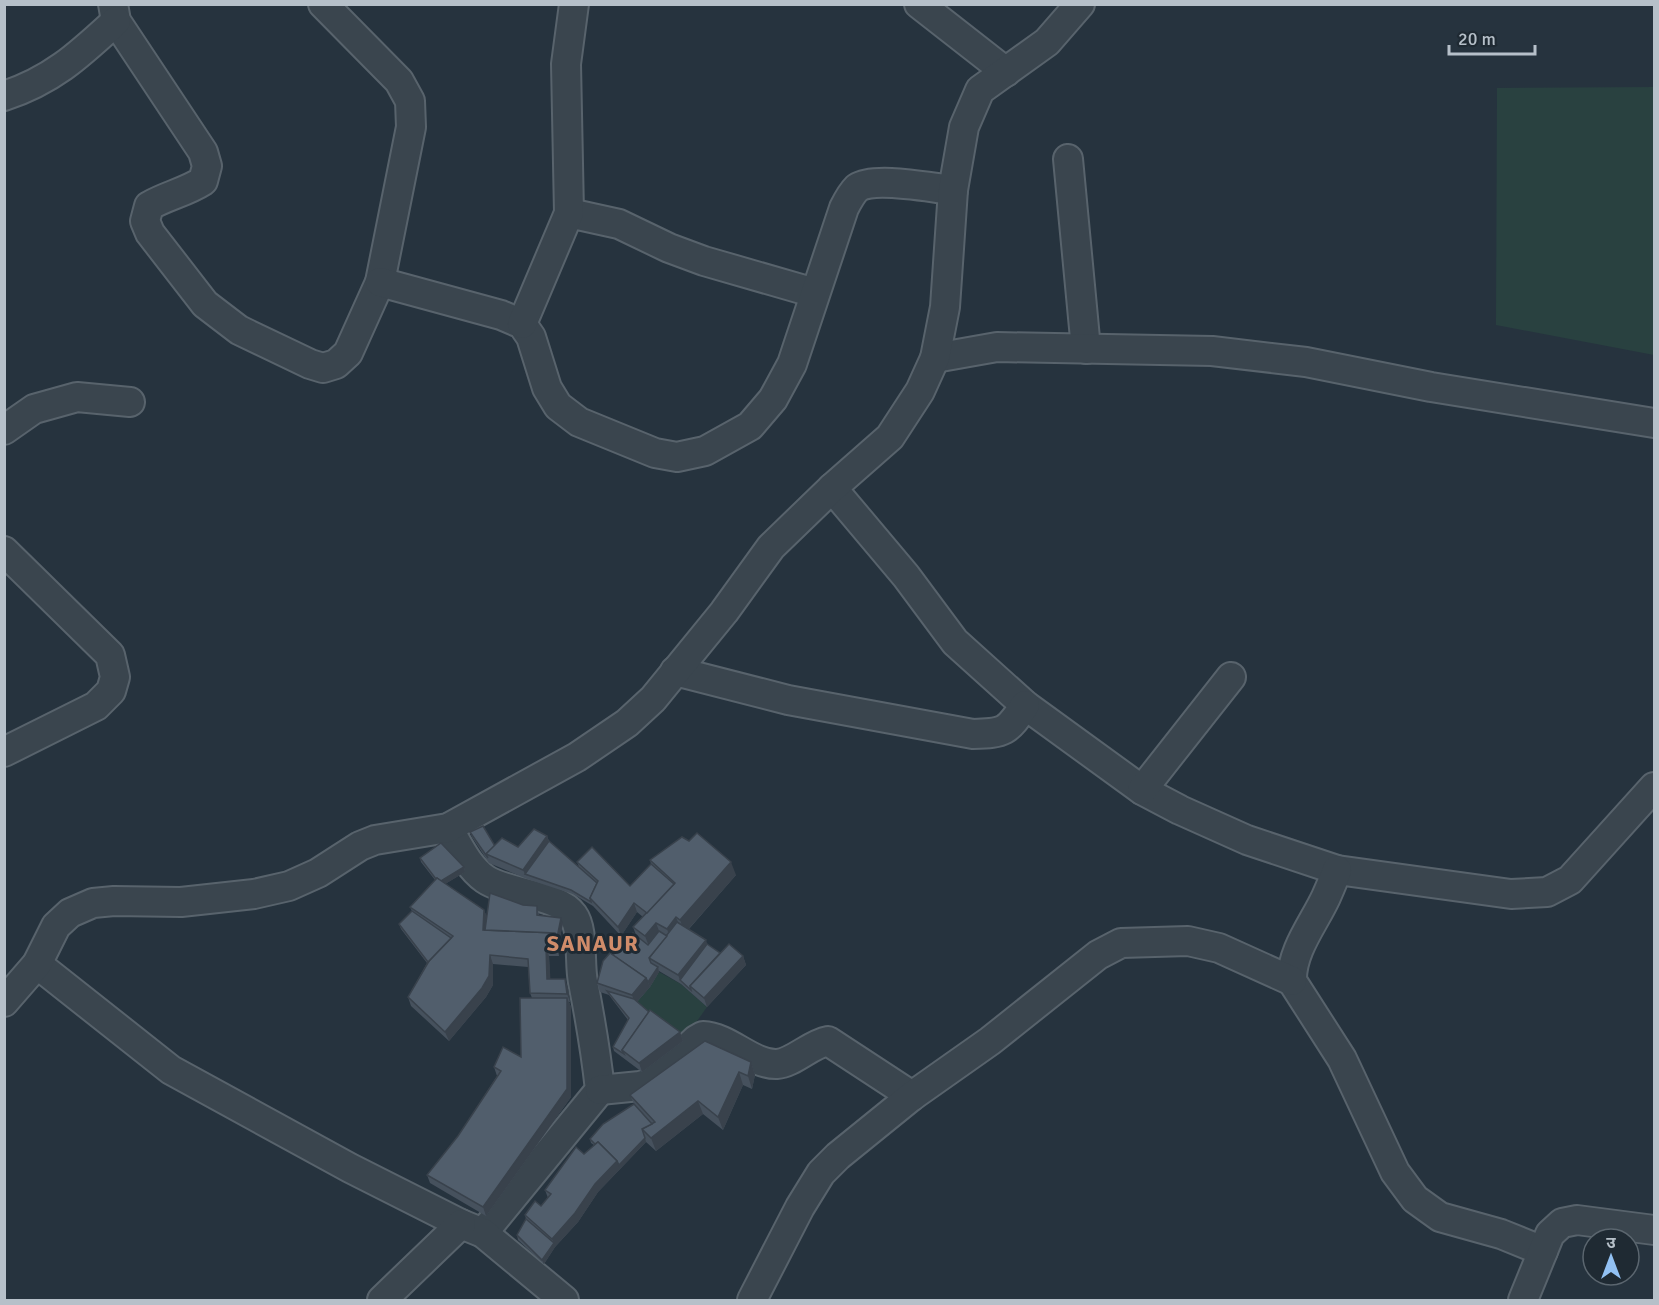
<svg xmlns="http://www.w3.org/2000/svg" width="1659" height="1305" viewBox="0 0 1659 1305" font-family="Signika,'Noto Sans Devanagari',sans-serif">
<rect width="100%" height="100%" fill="#26333e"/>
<!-- green -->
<g fill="#294140">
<path d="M1654 87V355L1496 325 1497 88Z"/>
<path d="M659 972 681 984 707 1007 683 1041 635 1004Z"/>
</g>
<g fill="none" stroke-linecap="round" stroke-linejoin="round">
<!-- street casing -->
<g stroke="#58636c" stroke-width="32">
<g id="street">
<path d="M113 4 116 21 203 152 207 166 203 181C186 192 166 196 149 206L145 221 150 233 205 304 239 330 310 364 323 368 336 364 348 353 380 282 411 127 410 101 399 81 323 4"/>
<path d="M919 4 1006 72"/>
<path d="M4 96C53 80 80 54 116 21"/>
<path d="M1068 159 1086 349"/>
<path d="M569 213 619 224 669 248 704 261 815 293"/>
<path d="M380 282 501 315 522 324 531 337 547 388 558 406 579 422 655 453 677 457 705 451 750 426 773 399 792 364 844 208C847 202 852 193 857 188 875 176 931 188 953 190"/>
<path d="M522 324 569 213 566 64 574 4"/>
<path d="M935 358 997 347 1212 351 1306 362 1431 387 1654 423"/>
<path d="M4 430 34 409 77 397 130 402"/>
<path d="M832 488 906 576 955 642 1025 705 1142 790 1180 810 1247 840 1337 870 1511 894 1547 892 1570 880 1654 787"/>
<path d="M4 551 110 655 115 677 111 691 96 706 4 752"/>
<path d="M675 671 788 700 973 734C1005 733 1007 732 1025 705"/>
<path d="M1142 790 1231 677"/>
<path d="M448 828C458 845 468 867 485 879 507 894 558 894 573 915 584 930 579 963 583 982 590 1018 596 1053 600 1090L483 1233"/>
<path d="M1337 870C1334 879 1330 888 1326 897 1314 923 1291 951 1292 981L1342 1059 1395 1172 1415 1199 1440 1217 1501 1234 1543 1251"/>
<path d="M37 964 171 1070 350 1168 461 1224 483 1233 564 1300"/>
<path d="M4 1002 37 964 56 926 70 913 93 903 114 901 181 902 254 894 289 886 318 873 360 846 375 840 448 828 577 757 627 723 653 699 724 612 771 547 832 488 890 437 920 391 935 358 945 307 953 190 964 127 980 90 1047 42 1080 4"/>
<path d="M600 1090 640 1086 650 1083 696 1040 703 1036C729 1037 752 1065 777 1064 793 1063 811 1044 828 1041L912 1096"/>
<path d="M382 1300 461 1224"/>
<path d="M752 1300 800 1207 821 1173 838 1156 912 1096 990 1041 1098 955 1121 943 1188 941 1219 948 1292 981"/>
<path d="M1523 1300 1550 1234 1562 1223 1577 1220 1654 1230"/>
</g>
</g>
<!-- street -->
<use href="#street" stroke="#3a454e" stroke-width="28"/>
</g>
<!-- wall -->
<g fill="#46515d">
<path d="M470 832 495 846 518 847 547 836 549 841 579 867 577 862 630 886 651 864 650 860 736 875 689 929 707 944 720 953 743 956 746 965 707 1007 681 984 659 971V972L650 987 637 1002 649 1012 680 1032 683 1041 642 1072 614 1051 613 1047 628 1020 609 995 600 992 597 983 613 955 636 935 633 927 643 917 637 912 621 936 593 906 573 894 527 879 489 863 472 837Z"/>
<path d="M420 858 464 867 465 872 445 884 484 910 487 918 538 910 539 915 563 923 559 942V956H549L550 979 568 988 570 1002H569L571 1007V1097L486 1216 430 1183 427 1175 458 1136 497 1076 494 1067 521 1057 532 998 530 993 528 967 493 964V985L486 997 449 1041 411 1006 408 997 427 963 401 929 399 924 412 911 410 907 435 880 421 862Z"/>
<path d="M751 1062 755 1075 752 1089 743 1085 723 1130 703 1114 656 1151 646 1142 598 1192 578 1222 555 1247 544 1264 518 1240 517 1235 526 1219 525 1215 541 1206 548 1198 545 1190 594 1145 591 1143 590 1139 634 1104 630 1095Z"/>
</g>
<!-- shaded-wall -->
<g fill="#39424c">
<path d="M547 836 550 845 525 874 523 870Z"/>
<path d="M731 862 736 875 685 933 680 920Z"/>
<path d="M464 867 465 872 440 887 439 882Z"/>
<path d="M634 903 637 912 621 936 618 927Z"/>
<path d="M484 910 488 919 485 934 483 930Z"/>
<path d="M676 917 681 930 670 938 667 929Z"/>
<path d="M561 918 563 923 559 942V956L556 947 555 933Z"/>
<path d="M656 923 661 936 650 949 645 936Z"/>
<path d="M706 940 709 949 680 980 678 975Z"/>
<path d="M546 947 549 956 551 988 547 979Z"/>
<path d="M490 955 493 964V985L486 997 449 1041 445 1032Z"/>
<path d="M743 956 746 965 707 1007 704 998Z"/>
<path d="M658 967 659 972 650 987 648 982Z"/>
<path d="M646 978 650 987 635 1004 632 995Z"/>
<path d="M565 979 568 988 570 1002 567 994Z"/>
<path d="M567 998 571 1007V1097L486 1216 483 1207Z"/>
<path d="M680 1032 683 1041 642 1072 639 1063Z"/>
<path d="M751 1062 755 1075 752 1089 748 1076Z"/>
<path d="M739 1072 743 1085 723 1130 718 1117Z"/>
<path d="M698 1101 703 1114 656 1151 651 1138Z"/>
<path d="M645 1138 646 1142 598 1192 578 1222 555 1247 544 1264 542 1260 554 1243 552 1239 595 1184 617 1161Z"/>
</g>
<!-- building -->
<g fill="#515e6c" stroke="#39424c" stroke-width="1.5">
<path d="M483 826 495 846 486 854 488 858 470 832Z"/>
<path d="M534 829 547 836 523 870 486 854 502 838 518 847Z"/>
<path d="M697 833 731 862 680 920 676 917 667 929 656 923 645 936 633 927 675 883 650 860 682 837 689 841Z"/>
<path d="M549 841 597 883 590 898 591 902 571 890 525 874Z"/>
<path d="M441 843 464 867 441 881 437 878 436 879 420 858Z"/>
<path d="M592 847 630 886 651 864 674 884 647 913 634 903 618 927 590 898 598 881 577 862Z"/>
<path d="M437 878 484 910 483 930 555 933 556 947H546L547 979H565L567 994 530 993 528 959 490 955 489 976 482 988 445 1032 408 997 429 961 453 936 410 907Z"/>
<path d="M490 893 523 905 537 906V915L561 918 557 938 555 933 485 930Z"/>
<path d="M412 911 451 938 428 962 399 924Z"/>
<path d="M677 922 706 940 678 975 649 958Z"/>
<path d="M659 931 667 936 649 958 651 963 658 967 648 982 646 978 613 955 633 933 648 945Z"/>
<path d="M707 944 720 953 690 986 691 990 680 980Z"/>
<path d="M729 944 743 956 704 998 690 986Z"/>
<path d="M610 953 646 978 632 995 597 983 603 961Z"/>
<path d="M607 991 634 999 649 1012 622 1050 624 1054 613 1047 629 1018Z"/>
<path d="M520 998H567V1089L483 1207 427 1175 458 1136 501 1071 494 1067 503 1047 521 1057Z"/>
<path d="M650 1010 680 1032 639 1063 622 1050Z"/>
<path d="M705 1041 751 1062 748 1076 739 1072 718 1117 698 1101 651 1138 642 1129 655 1122 630 1095Z"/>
<path d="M634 1104 652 1124 642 1129 645 1138 619 1165 617 1161 598 1142 595 1144 590 1139 603 1124Z"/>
<path d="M598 1142 617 1161 595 1184 575 1213 552 1239 525 1215 535 1201 541 1206 551 1194 545 1190 576 1147 584 1154Z"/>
<path d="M526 1219 554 1243 542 1260 517 1235Z"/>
</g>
<g text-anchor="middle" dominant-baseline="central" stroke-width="6" stroke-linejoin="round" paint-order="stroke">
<!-- district labels -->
<g font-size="22" font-weight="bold" letter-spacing="1.5" fill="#d08c6a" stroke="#1f2a33">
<text x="593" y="943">SANAUR</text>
</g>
</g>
<!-- border -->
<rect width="1659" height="1305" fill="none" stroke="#b6c0c9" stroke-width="12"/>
<!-- north arrow -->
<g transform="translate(1611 1257)"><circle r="28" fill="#1f2a33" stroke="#5b666f" stroke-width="1.5"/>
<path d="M0-4.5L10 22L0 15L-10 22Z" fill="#92c1f3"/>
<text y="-9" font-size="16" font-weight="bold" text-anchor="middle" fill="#b6c0c9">उ</text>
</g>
<!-- scale -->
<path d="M1449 45v9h86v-9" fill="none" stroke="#b6c0c9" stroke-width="3"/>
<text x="1458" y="45" font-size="18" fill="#b6c0c9" stroke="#1f2a33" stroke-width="4.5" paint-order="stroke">20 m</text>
</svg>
